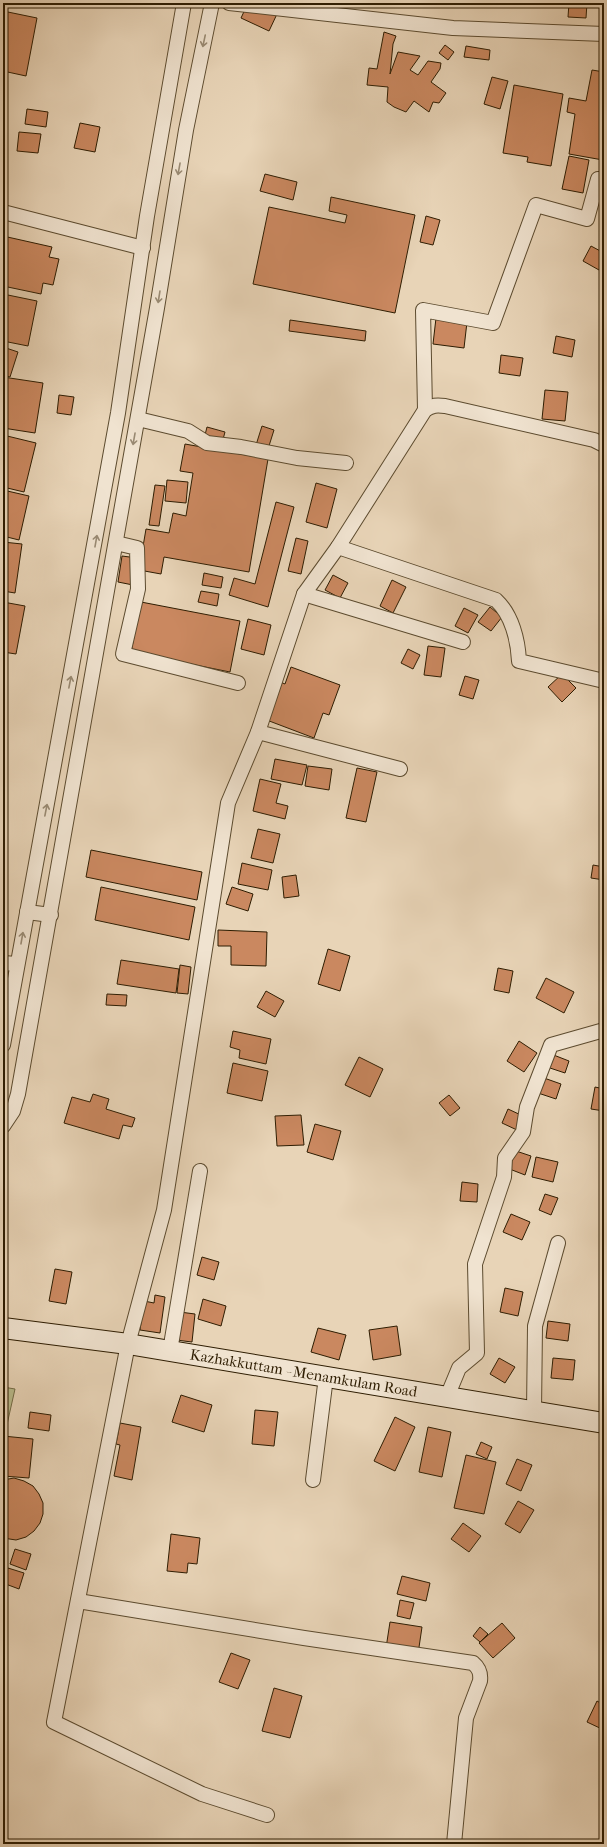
<svg xmlns="http://www.w3.org/2000/svg" width="607" height="1847" viewBox="0 0 607 1847" font-family="'IM FELL French Canon',serif">
<rect width="100%" height="100%" fill="#e8d4b7"/>
<filter id="stains"><feTurbulence type="fractalNoise" baseFrequency=".005" numOctaves="4"/><feColorMatrix values="0 0 0 0 .2 0 0 0 0 .09 0 0 0 0 .02 0 0 0 .5 -.17"/></filter>
<radialGradient id="worn" r=".72"><stop offset=".6" stop-color="#630" stop-opacity="0"/><stop offset="1" stop-color="#630" stop-opacity=".3"/></radialGradient>
<!-- green -->
<path fill="#b9bc8c" stroke="#746c47" d="M3 1387 15 1389 6 1429 3 1428Z"/>
<!-- building -->
<g fill="#ca8860" stroke="#2e1d02">
<path d="M248 3 277 14 269 31 241 18Z"/>
<path d="M569 3H587L586 18 568 17Z"/>
<path d="M3 11 37 18 26 76 3 71Z"/>
<path d="M384 32 396 36 393 44 390 74 398 52 420 56 410 70 418 75 428 61 441 63 440 69 431 82 446 93 439 103 433 102 429 112 414 101 406 112 394 107 387 102 388 87 367 85 369 68 377 69Z"/>
<path d="M445 45 454 52 448 60 439 53Z"/>
<path d="M466 46 490 50 489 60 464 57Z"/>
<path d="M592 70 604 72V164H602L603 160 569 154 575 114 567 112 569 98 586 101Z"/>
<path d="M492 77 508 81 500 109 484 104Z"/>
<path d="M514 85 563 94 551 166 527 162 528 157 503 153Z"/>
<path d="M27 109 48 112 46 127 25 124Z"/>
<path d="M80 123 100 127 95 152 74 148Z"/>
<path d="M19 132 41 134 38 153 17 151Z"/>
<path d="M569 156 589 160 583 193 562 189Z"/>
<path d="M265 174 297 182 293 200 260 191Z"/>
<path d="M331 197 415 215 395 313 253 284 269 207 345 223 347 215 329 211Z"/>
<path d="M426 216 440 220 433 245 420 242Z"/>
<path d="M3 236 52 247 49 257 59 259 53 285 43 283 41 294 3 286Z"/>
<path d="M591 246 604 253V260L599 270 583 261Z"/>
<path d="M3 294 37 301 28 346 3 341Z"/>
<path d="M436 318 467 322 464 348 433 344Z"/>
<path d="M290 320 366 331 365 341 289 331Z"/>
<path d="M556 336 575 340 572 357 553 353Z"/>
<path d="M3 347 18 352 10 377 3 375Z"/>
<path d="M501 355 523 358 520 376 499 373Z"/>
<path d="M3 377 43 383 35 433 3 428Z"/>
<path d="M545 390 568 392 565 421 542 419Z"/>
<path d="M59 395 74 397 71 415 57 413Z"/>
<path d="M262 426 274 430 268 449 256 445Z"/>
<path d="M207 427 225 432 222 443 204 439Z"/>
<path d="M3 435 36 443 24 492 3 487Z"/>
<path d="M185 444 268 459 249 572 164 557 161 574 139 570 146 529 169 533 173 513 186 516 193 473 180 471Z"/>
<path d="M167 480 188 482 186 503 165 501Z"/>
<path d="M316 483 337 489 327 528 306 522Z"/>
<path d="M155 485 165 486 159 526 149 525Z"/>
<path d="M3 490 29 496 19 540 3 536Z"/>
<path d="M276 502 294 507 268 607 229 595 234 578 255 584Z"/>
<path d="M296 538 308 541 301 574 288 571Z"/>
<path d="M3 542 22 544 15 593 3 591Z"/>
<path d="M122 556 137 558 133 585 118 582Z"/>
<path d="M204 573 223 577 221 588 202 585Z"/>
<path d="M333 575 348 583 340 598 325 590Z"/>
<path d="M392 580 406 587 393 613 380 606Z"/>
<path d="M201 591 219 594 217 606 198 602Z"/>
<path d="M3 602 25 606 16 654 3 652Z"/>
<path d="M141 602 240 621 230 672 131 652Z"/>
<path d="M490 607 502 617 491 631 478 622Z"/>
<path d="M464 608 478 615 468 633 455 626Z"/>
<path d="M248 619 271 625 264 655 241 649Z"/>
<path d="M428 646 445 648 441 677 424 675Z"/>
<path d="M408 649 420 655 413 669 401 663Z"/>
<path d="M291 667 340 685 329 715 323 713 314 738 264 719 278 681 285 684Z"/>
<path d="M562 674 576 688 562 702 548 687Z"/>
<path d="M465 676 479 680 473 699 459 695Z"/>
<path d="M275 759 307 765 302 785 271 779Z"/>
<path d="M308 766 332 769 329 790 305 786Z"/>
<path d="M357 768 377 772 366 822 346 818Z"/>
<path d="M260 779 281 784 276 803 288 806 285 819 253 811Z"/>
<path d="M258 829 280 834 273 863 251 858Z"/>
<path d="M91 850 202 872 197 900 86 877Z"/>
<path d="M242 863 272 870 268 890 238 884Z"/>
<path d="M593 865 604 867V880L591 878Z"/>
<path d="M296 875 299 896 284 898 282 877Z"/>
<path d="M101 887 195 907 189 940 95 920Z"/>
<path d="M232 887 253 894 248 911 226 904Z"/>
<path d="M218 930 267 932 266 966 231 965V946H218Z"/>
<path d="M328 949 350 956 340 991 318 984Z"/>
<path d="M121 960 179 969 176 993 117 984Z"/>
<path d="M180 965 191 967 188 994 177 993Z"/>
<path d="M498 968 513 971 509 993 494 990Z"/>
<path d="M546 978 574 992 564 1013 536 998Z"/>
<path d="M266 991 284 1001 275 1017 257 1007Z"/>
<path d="M107 994 127 995 126 1006 106 1005Z"/>
<path d="M233 1031 271 1039 266 1064 239 1058 240 1050 230 1047Z"/>
<path d="M519 1041 537 1053 524 1072 507 1061Z"/>
<path d="M551 1054 569 1061 565 1073 547 1067Z"/>
<path d="M359 1057 383 1069 370 1097 345 1085Z"/>
<path d="M233 1063 268 1071 262 1101 227 1093Z"/>
<path d="M544 1078 561 1084 556 1099 538 1093Z"/>
<path d="M595 1087 604 1089V1111L591 1109Z"/>
<path d="M93 1094 109 1099 106 1109 135 1118 132 1127 123 1125 119 1139 64 1123 72 1097 90 1102Z"/>
<path d="M449 1095 460 1108 450 1116 439 1103Z"/>
<path d="M508 1109 523 1116 517 1130 502 1123Z"/>
<path d="M301 1115 304 1145 277 1146 275 1116Z"/>
<path d="M315 1124 341 1131 333 1160 307 1152Z"/>
<path d="M513 1150 531 1156 525 1175 507 1168Z"/>
<path d="M536 1157 558 1162 553 1182 532 1177Z"/>
<path d="M462 1182 478 1184 477 1202 460 1201Z"/>
<path d="M545 1194 558 1198 551 1215 539 1210Z"/>
<path d="M511 1214 530 1222 522 1240 503 1232Z"/>
<path d="M202 1257 219 1262 214 1280 197 1275Z"/>
<path d="M55 1269 72 1272 66 1304 49 1301Z"/>
<path d="M505 1288 523 1292 518 1316 500 1312Z"/>
<path d="M155 1295 165 1297 160 1333 140 1330 144 1301 154 1303Z"/>
<path d="M203 1299 226 1306 221 1326 198 1319Z"/>
<path d="M172 1311 195 1314 192 1342 168 1339Z"/>
<path d="M548 1321 570 1324 568 1341 546 1338Z"/>
<path d="M397 1326 401 1355 373 1360 369 1330Z"/>
<path d="M318 1328 346 1335 339 1360 311 1352Z"/>
<path d="M602 1330 604 1331V1351H600Z"/>
<path d="M499 1358 515 1367 505 1383 490 1374Z"/>
<path d="M553 1358 575 1360 573 1380 551 1378Z"/>
<path d="M181 1395 212 1405 204 1432 172 1422Z"/>
<path d="M255 1410 278 1412 274 1446 252 1444Z"/>
<path d="M30 1412 51 1415 49 1431 28 1428Z"/>
<path d="M395 1417 415 1427 395 1471 374 1461Z"/>
<path d="M120 1423 141 1427 132 1480 114 1476 120 1445 116 1444Z"/>
<path d="M428 1427 451 1432 442 1477 419 1472Z"/>
<path d="M3 1436 33 1439 29 1478 3 1476Z"/>
<path d="M481 1442 492 1447 487 1459 476 1454Z"/>
<path d="M466 1455 496 1462 484 1514 454 1508Z"/>
<path d="M517 1459 532 1465 521 1491 506 1484Z"/>
<path d="M14 1478 24 1481 33 1486 39 1494 43 1503V1514L40 1523 34 1531 26 1537 16 1540 3 1538V1480Z"/>
<path d="M518 1501 534 1510 520 1533 505 1524Z"/>
<path d="M463 1523 481 1536 469 1552 451 1539Z"/>
<path d="M171 1534 200 1538 197 1564 188 1563 187 1573 167 1571Z"/>
<path d="M15 1549 31 1554 26 1570 10 1564Z"/>
<path d="M8 1568 24 1573 19 1589 3 1583Z"/>
<path d="M402 1576 430 1583 426 1601 397 1594Z"/>
<path d="M400 1600 414 1603 410 1619 397 1616Z"/>
<path d="M390 1622 422 1627 418 1654 386 1648Z"/>
<path d="M502 1623 515 1638 493 1658 479 1643Z"/>
<path d="M480 1627 488 1634 480 1642 473 1636Z"/>
<path d="M231 1653 250 1660 238 1689 219 1682Z"/>
<path d="M274 1688 302 1696 290 1738 262 1731Z"/>
<path d="M597 1701 604 1705V1730L587 1722Z"/>
</g>
<g fill="none" stroke-linecap="round" stroke-linejoin="round">
<!-- street casing -->
<g stroke="#5c4b2f" stroke-width="16">
<g id="street">
<path d="M229 3 453 28 604 34"/>
<path d="M3 212 143 248"/>
<path d="M425 410 423 310 493 323 536 205 587 219 598 179 604 180"/>
<path d="M138 419 188 431 207 443 241 447 297 458 346 463"/>
<path d="M116 543 137 548 138 589 123 654 238 683"/>
<path d="M338 547 496 600C512 615 518 640 519 661L604 681"/>
<path d="M304 594 463 642"/>
<path d="M258 732 400 769"/>
<path d="M27 912 51 915"/>
<path d="M3 963 17 964"/>
<path d="M3 1045 118 413 147 216 184 3"/>
<path d="M3 1126 13 1111 18 1094 157 308 186 130 212 3"/>
<path d="M170 1351 200 1171"/>
<path d="M447 1397 459 1368 477 1353 475 1264 504 1177 505 1158 523 1132 527 1107 551 1045 604 1030"/>
<path d="M534 1411 535 1326 558 1243"/>
<path d="M313 1480 326 1377"/>
<path d="M78 1601 304 1638 473 1663C479 1668 481 1673 480 1681L466 1718 454 1844"/>
<path d="M267 1815 202 1794 54 1722 128 1344 164 1210 228 803 258 732 304 594 338 547 425 410C432 405 437 405 445 406L594 440 604 445"/>
</g>
</g>
<!-- secondary casing -->
<g stroke="#2e1d02" stroke-width="22">
<g id="secondary">
<path id="s1" d="M3 1328 128 1344 604 1423"/>
</g>
</g>
<!-- street -->
<use href="#street" stroke="#f0e3d0" stroke-width="14"/>
<!-- secondary -->
<use href="#secondary" stroke="#f0e3d0" stroke-width="20"/>
</g>
<!-- one-way arrows -->
<defs><path id="oneway-shaft" d="M-6 0H5M1.5-3L5.5 0L1.5 3" fill="none" stroke-width="1.6" stroke-linecap="round" stroke-linejoin="round"/></defs>
<g stroke="#998a73">
<use href="#oneway-shaft" transform="translate(204 41) rotate(102)"/>
<use href="#oneway-shaft" transform="translate(179 169) rotate(100)"/>
<use href="#oneway-shaft" transform="translate(159 297) rotate(99)"/>
<use href="#oneway-shaft" transform="translate(134 439) rotate(100)"/>
<use href="#oneway-shaft" transform="translate(96 541) rotate(-80)"/>
<use href="#oneway-shaft" transform="translate(70 682) rotate(-79)"/>
<use href="#oneway-shaft" transform="translate(46 810) rotate(-79)"/>
<use href="#oneway-shaft" transform="translate(22 938) rotate(-80)"/>
</g>
<g text-anchor="middle" dominant-baseline="central" stroke-width="4" stroke-linejoin="round" paint-order="stroke">
<!-- street labels -->
<g font-size="15" fill="#2e1d02" stroke="#f0e3d0">
<text stroke="none"><textPath href="#s1" startOffset="304">Kazhakkuttam - Menamkulam Road</textPath></text>
</g>
</g>
<!-- margin -->
<rect width="607" height="1847" fill="none" stroke="#e8d4b7" stroke-width="16"/>
<rect x="4" y="4" width="599" height="1839" fill="none" stroke="#2e1d02" stroke-width="2"/>
<rect x="8" y="8" width="591" height="1831" fill="none" stroke="#2e1d02"/>
<rect width="100%" height="100%" filter="url(#stains)"/>
<rect width="100%" height="100%" fill="url(#worn)"/>
</svg>
